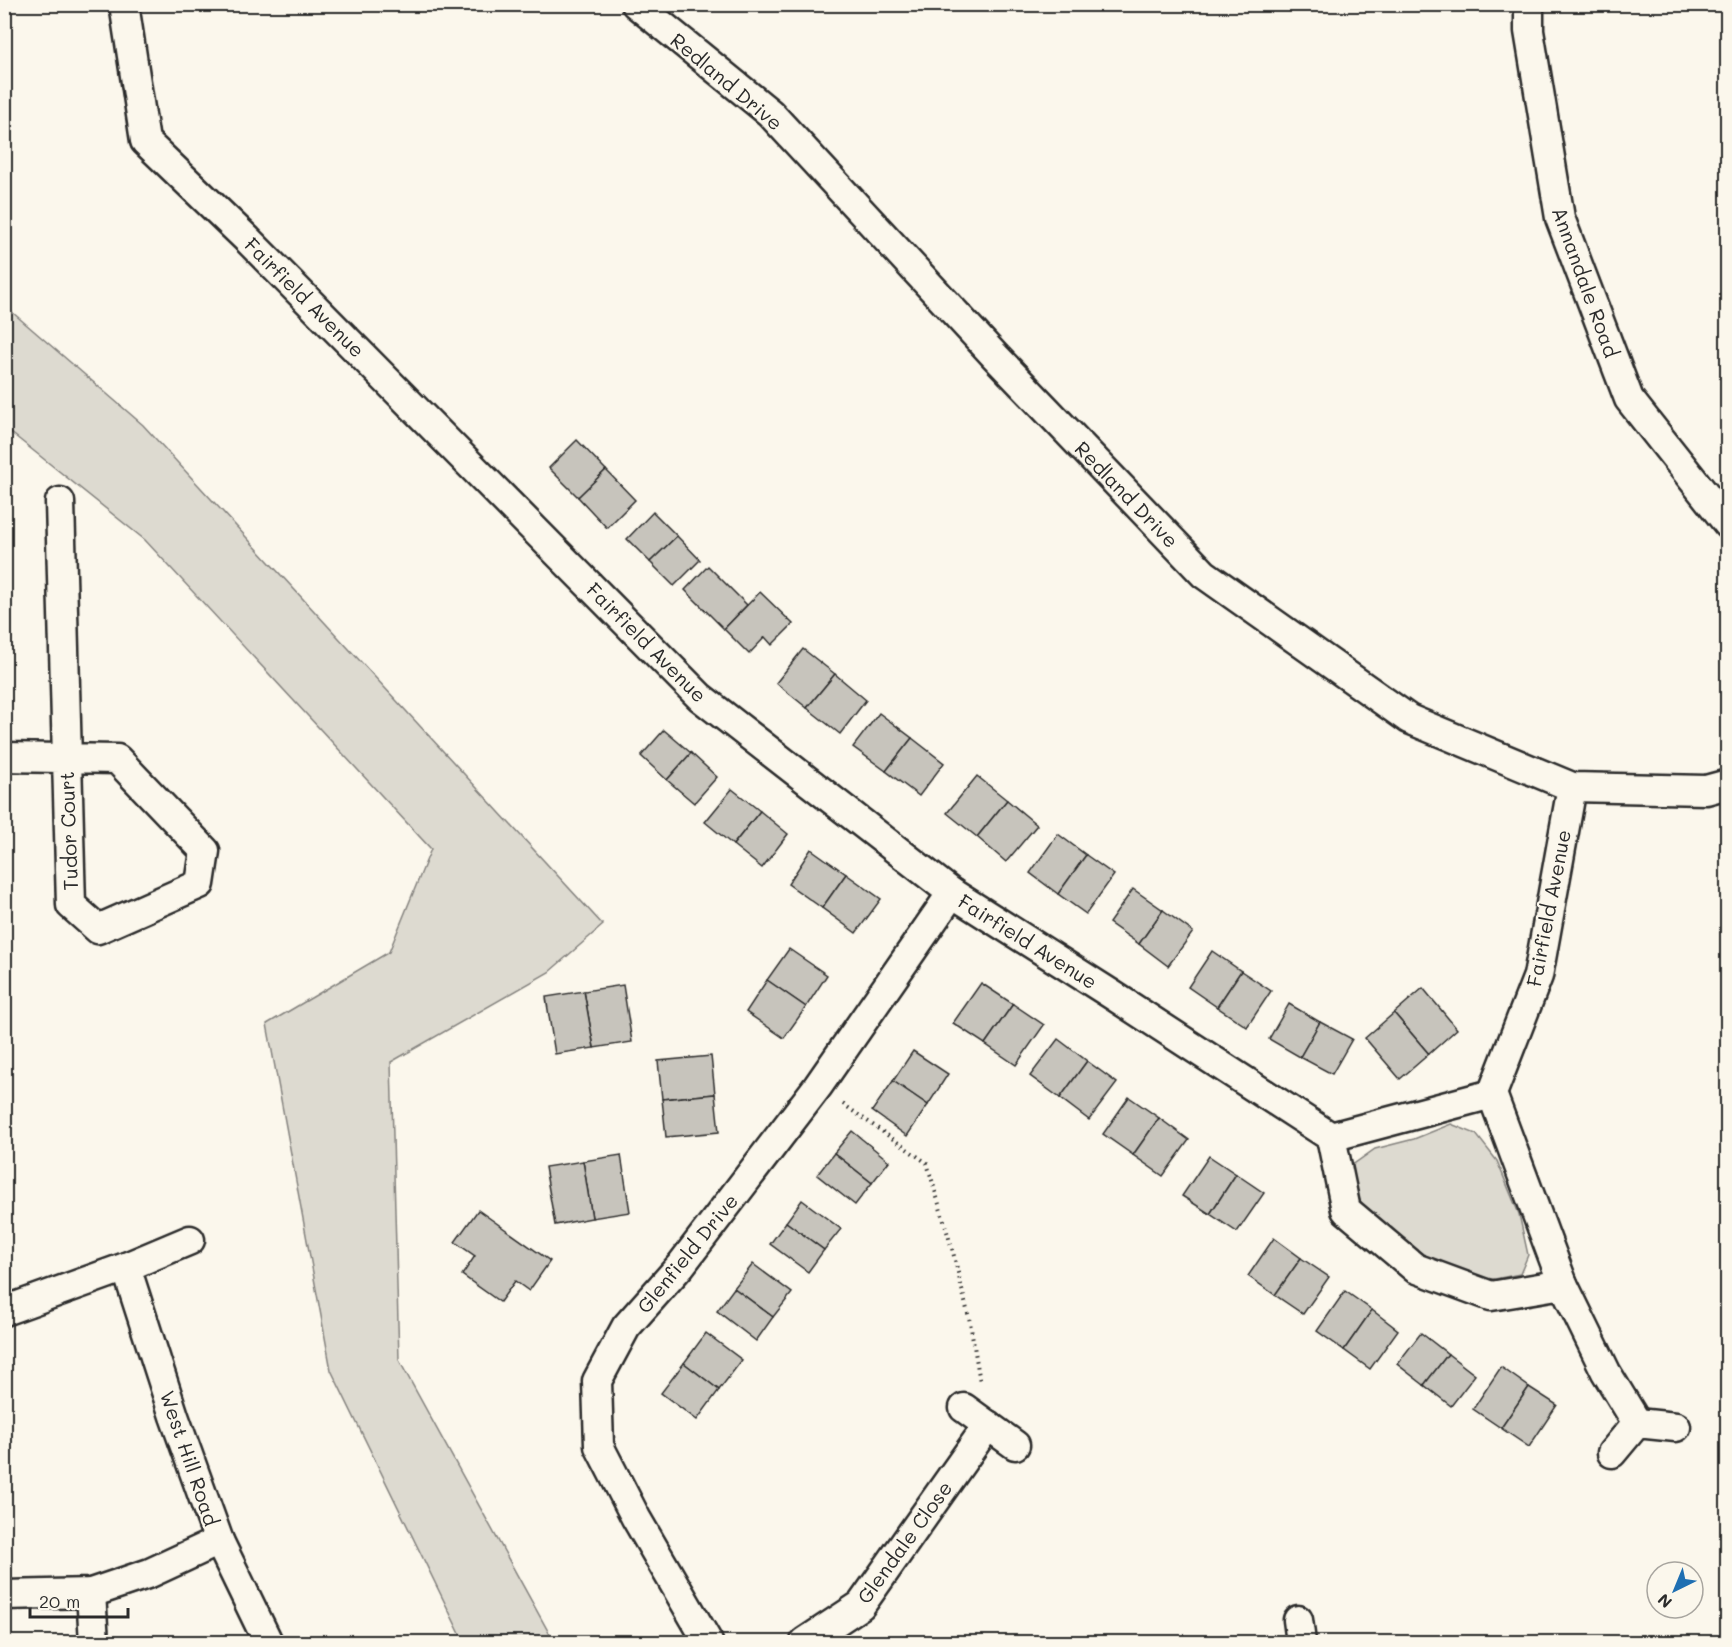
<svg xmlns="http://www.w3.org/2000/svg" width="1732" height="1647" viewBox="0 0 1732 1647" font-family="Mali,sans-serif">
<rect width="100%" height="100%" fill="#fbf7ec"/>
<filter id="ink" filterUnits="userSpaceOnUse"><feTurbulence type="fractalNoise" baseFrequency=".0167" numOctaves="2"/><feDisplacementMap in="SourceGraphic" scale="12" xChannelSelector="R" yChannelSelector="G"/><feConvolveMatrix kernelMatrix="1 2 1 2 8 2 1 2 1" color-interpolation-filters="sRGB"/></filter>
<g filter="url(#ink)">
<!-- green -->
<g fill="#dddad0" stroke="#84827e" stroke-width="1.5">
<path d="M5 306 143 425 603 925 549 972 391 1062 399 1360 554 1642H464L331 1370 267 1024 389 952 431 849 145 540 5 428Z"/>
<path d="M1451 1124 1476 1134 1497 1161 1519 1214 1528 1255 1520 1274 1495 1279 1468 1277 1419 1254 1364 1208 1351 1182V1166L1375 1149 1414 1139Z"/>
</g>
<!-- building -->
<g fill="#c7c4bc" stroke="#2b2b2b" stroke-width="1.5">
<path d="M577 440 606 470 578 497 549 468Z"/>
<path d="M606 470 635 500 607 528 578 497Z"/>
<path d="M653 512 677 536 650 562 627 539Z"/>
<path d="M677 536 700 560 674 586 650 562Z"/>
<path d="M708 566 747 605 724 629 685 590Z"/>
<path d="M760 592 793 624 772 645 765 637 749 654 724 629Z"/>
<path d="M803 649 835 674 807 708 776 683Z"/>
<path d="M835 674 866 700 840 734 807 708Z"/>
<path d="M879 713 912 738 886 771 853 747Z"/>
<path d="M664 730 691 753 667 780 641 756Z"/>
<path d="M912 738 944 763 919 796 886 771Z"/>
<path d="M691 753 717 777 694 803 667 780Z"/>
<path d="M977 776 1007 800 977 837 947 813Z"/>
<path d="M732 789 760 811 733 845 705 822Z"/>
<path d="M1007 800 1037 825 1006 862 977 837Z"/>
<path d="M760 811 788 834 762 868 733 845Z"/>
<path d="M1058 834 1086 855 1058 894 1030 873Z"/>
<path d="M811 849 846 874 822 908 788 884Z"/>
<path d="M1086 855 1114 875 1086 914 1058 894Z"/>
<path d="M846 874 881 899 856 933 822 908Z"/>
<path d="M1133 889 1163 910 1139 944 1109 923Z"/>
<path d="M1163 910 1193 932 1168 966 1139 944Z"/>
<path d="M789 949 827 975 806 1007 767 980Z"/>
<path d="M1212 951 1241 971 1217 1007 1188 987Z"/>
<path d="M1241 971 1271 991 1247 1027 1217 1007Z"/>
<path d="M767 980 806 1007 784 1038 746 1012Z"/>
<path d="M981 983 1013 1004 985 1044 953 1023Z"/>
<path d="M623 985 632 1042 594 1048 584 991Z"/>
<path d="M1423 988 1457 1029 1429 1054 1394 1013Z"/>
<path d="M584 991 594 1048 555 1054 546 997Z"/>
<path d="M1013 1004 1044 1025 1016 1065 985 1044Z"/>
<path d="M1289 1004 1320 1022 1300 1057 1269 1039Z"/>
<path d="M1394 1013 1429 1054 1400 1079 1365 1038Z"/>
<path d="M1320 1022 1352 1039 1332 1074 1300 1057Z"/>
<path d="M1058 1039 1087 1061 1060 1098 1030 1076Z"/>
<path d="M913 1051 948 1074 928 1105 893 1081Z"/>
<path d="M711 1056 715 1094 662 1099 658 1061Z"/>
<path d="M1087 1061 1117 1083 1089 1120 1060 1098Z"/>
<path d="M893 1081 928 1105 907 1136 872 1111Z"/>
<path d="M715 1094 719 1132 666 1137 662 1099Z"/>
<path d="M1129 1097 1159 1118 1133 1155 1103 1134Z"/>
<path d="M1159 1118 1189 1140 1163 1176 1133 1155Z"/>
<path d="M852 1131 889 1161 872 1183 834 1153Z"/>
<path d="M834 1153 872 1183 855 1205 817 1175Z"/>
<path d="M621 1155 630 1212 592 1218 583 1161Z"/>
<path d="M1209 1156 1236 1174 1210 1214 1182 1196Z"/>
<path d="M583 1161 592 1218 555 1225 545 1167Z"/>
<path d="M1236 1174 1264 1193 1237 1232 1210 1214Z"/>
<path d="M802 1200 841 1229 824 1250 786 1222Z"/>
<path d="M478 1210 550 1261 529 1291 515 1281 500 1302 462 1275 475 1256 455 1242Z"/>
<path d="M786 1222 824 1250 808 1272 770 1244Z"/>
<path d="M1274 1238 1301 1258 1275 1295 1248 1276Z"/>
<path d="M1301 1258 1329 1277 1303 1314 1275 1295Z"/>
<path d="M753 1264 792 1293 773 1317 734 1288Z"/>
<path d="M734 1288 773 1317 756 1341 717 1311Z"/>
<path d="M1345 1291 1372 1310 1344 1350 1317 1331Z"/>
<path d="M1372 1310 1398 1330 1370 1369 1344 1350Z"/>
<path d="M706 1333 742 1360 719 1390 684 1363Z"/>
<path d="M1421 1333 1448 1354 1424 1385 1397 1364Z"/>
<path d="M1448 1354 1475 1375 1451 1406 1424 1385Z"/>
<path d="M684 1363 719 1390 697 1420 661 1393Z"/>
<path d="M1501 1367 1529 1387 1501 1428 1473 1409Z"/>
<path d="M1529 1387 1557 1405 1529 1447 1501 1428Z"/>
</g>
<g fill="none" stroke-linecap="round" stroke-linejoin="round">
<!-- minor casing -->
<g stroke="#2b2b2b" stroke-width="33">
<g id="minor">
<path d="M124 4 145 141 248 240 700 697 952 893 1111 994 1331 1137 1492 1094 1538 976 1572 787"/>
<path d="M636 4 770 113 995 356 1204 574 1409 719 1572 787 1706 790 1728 784"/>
<path d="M1529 4V31L1560 218 1629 399 1728 524"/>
<path d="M4 757 117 759 205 851 200 884 98 929 71 905 60 502"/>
<path d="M1492 1094 1563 1284 1606 1372 1637 1423"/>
<path d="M1331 1137 1346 1210 1415 1268 1491 1296 1563 1284"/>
<path d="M126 1267 174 1416 219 1541 268 1642"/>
<path d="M4 1311 126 1267 190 1240"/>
<path d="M964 1408 1015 1445"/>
<path d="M1612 1453 1637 1423 1676 1427"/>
<path d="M91 1593 94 1642"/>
<path d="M4 1595 91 1593 150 1573 219 1541"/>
<path d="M1298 1620 1301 1642"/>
<path d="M708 1642 636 1518 599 1446 597 1381 626 1327 681 1265 818 1086 952 893"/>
<path d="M805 1642 861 1605 988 1425"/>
</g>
</g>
<!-- path -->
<path stroke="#2b2b2b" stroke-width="4" stroke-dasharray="1.5 4.5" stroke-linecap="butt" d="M843 1104 927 1163 953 1252 970 1322 980 1382"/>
<!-- minor -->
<use href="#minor" stroke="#fbf7ec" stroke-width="28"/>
</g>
</g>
<g text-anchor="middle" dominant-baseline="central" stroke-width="4.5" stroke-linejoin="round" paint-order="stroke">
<!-- street labels -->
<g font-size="20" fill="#2b2b2b" stroke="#fbf7ec">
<text transform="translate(727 81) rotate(40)">Redland Drive</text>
<text transform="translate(1586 282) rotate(70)">Annandale Road</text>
<text transform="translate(305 297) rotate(45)">Fairfield Avenue</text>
<text transform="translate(1127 494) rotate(46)">Redland Drive</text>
<text transform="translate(647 642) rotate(45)">Fairfield Avenue</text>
<text transform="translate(68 831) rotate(-92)">Tudor Court</text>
<text transform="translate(1548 908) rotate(-79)">Fairfield Avenue</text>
<text transform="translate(1028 941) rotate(32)">Fairfield Avenue</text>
<text transform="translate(687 1253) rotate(-51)">Glenfield Drive</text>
<text transform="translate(190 1458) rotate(71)">West Hill Road</text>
<text transform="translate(904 1542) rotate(-54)">Glendale Close</text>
</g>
</g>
<!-- margin -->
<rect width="1732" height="1647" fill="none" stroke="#fbf7ec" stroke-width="24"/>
<rect x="12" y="12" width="1708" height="1623" fill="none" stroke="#2b2b2b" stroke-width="2" filter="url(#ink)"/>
<!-- north arrow -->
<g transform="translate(1675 1590) rotate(223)"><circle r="28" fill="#fbf7ec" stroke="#a8a59f" stroke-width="1.5"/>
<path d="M0-4.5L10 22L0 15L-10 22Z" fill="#1f6fb2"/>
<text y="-9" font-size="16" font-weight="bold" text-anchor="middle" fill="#2b2b2b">N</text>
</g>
<!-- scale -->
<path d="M30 1608v9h98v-9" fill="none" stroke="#2b2b2b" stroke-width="3"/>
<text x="39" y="1608" font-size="18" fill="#2b2b2b" stroke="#fbf7ec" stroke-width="4.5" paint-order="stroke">20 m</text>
</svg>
